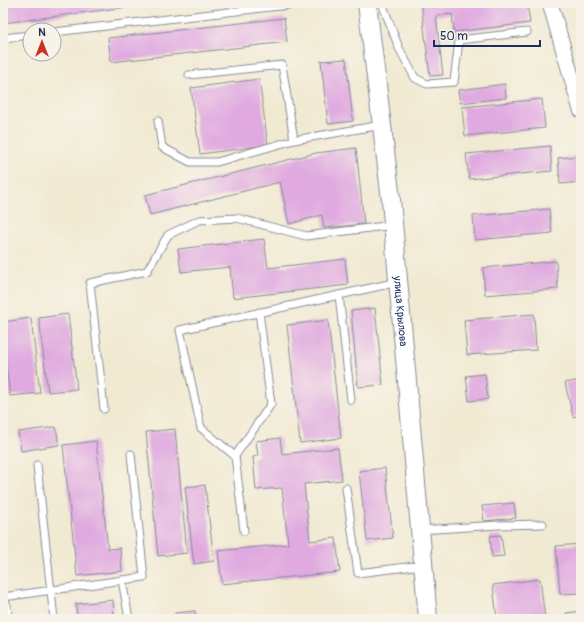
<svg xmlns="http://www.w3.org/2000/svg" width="584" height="622" viewBox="0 0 584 622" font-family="Pangolin,sans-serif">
<rect width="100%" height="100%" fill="#f7f3e8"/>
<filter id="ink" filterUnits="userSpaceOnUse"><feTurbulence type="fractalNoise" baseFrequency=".025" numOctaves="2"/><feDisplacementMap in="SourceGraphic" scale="8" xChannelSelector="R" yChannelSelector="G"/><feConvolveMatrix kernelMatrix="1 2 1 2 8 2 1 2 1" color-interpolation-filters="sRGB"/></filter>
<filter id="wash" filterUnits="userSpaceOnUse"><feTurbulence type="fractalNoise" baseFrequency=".012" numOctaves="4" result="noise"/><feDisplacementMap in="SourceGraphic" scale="16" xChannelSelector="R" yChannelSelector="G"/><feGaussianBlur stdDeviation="0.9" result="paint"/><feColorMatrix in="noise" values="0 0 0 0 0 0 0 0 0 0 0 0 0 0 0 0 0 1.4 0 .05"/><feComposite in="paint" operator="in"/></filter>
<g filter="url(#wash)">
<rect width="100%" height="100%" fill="#f1ead3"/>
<g id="blocks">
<!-- building -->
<g fill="#e0aae0">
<path d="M3 3H150V4L3 23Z"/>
<path d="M421 3H527L530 23 454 32 452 14 436 16 443 75 430 76Z"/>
<path d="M284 18 287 42 111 62 108 38Z"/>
<path d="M346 59 353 121 328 124 321 61Z"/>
<path d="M259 79 268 145 200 154 191 88Z"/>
<path d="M505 84 506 98 460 103 458 90Z"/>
<path d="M542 99 545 128 465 136 462 107Z"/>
<path d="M550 146 552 171 469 179 466 154Z"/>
<path d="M356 148 364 224 324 228 322 215 289 224 280 182 150 215 145 195 316 153Z"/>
<path d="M578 156 581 182 560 184 558 158Z"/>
<path d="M549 209 552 233 475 240 473 216Z"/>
<path d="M264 239 268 268 345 259 348 285 233 298 230 267 181 272 178 249Z"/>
<path d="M556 261 558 289 485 295 483 268Z"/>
<path d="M375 308 383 385 358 387 351 311Z"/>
<path d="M68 314 77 389 48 392 39 318Z"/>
<path d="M534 314 536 350 467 355 464 320Z"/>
<path d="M31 318 40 393 10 396 3 341V322Z"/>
<path d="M328 320 341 438 300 443 287 325Z"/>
<path d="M485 374 488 399 469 401 466 376Z"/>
<path d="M581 380V415L573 417 565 383Z"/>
<path d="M56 427 59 445 21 451 18 432Z"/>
<path d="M175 429 187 553 158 556 146 432Z"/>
<path d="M280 438 282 454 338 448 342 480 304 484 310 541 336 538 340 572 222 584 218 551 288 544 282 488 256 490 253 457 258 456 256 441Z"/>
<path d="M96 441 108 549 120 548 122 571 77 576 63 445Z"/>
<path d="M385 468 393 538 367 541 359 471Z"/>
<path d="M205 485 214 561 194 564 185 487Z"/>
<path d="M514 503 516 518 484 521 482 506Z"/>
<path d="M501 535 504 556 492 557 490 536Z"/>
<path d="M581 544V593L560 594 556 546Z"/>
<path d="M540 579 545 619H497L493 585Z"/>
<path d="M113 600 114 619H77L76 604Z"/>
<path d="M195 611 197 619H176L175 613Z"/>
<path d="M581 611V619H567L566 613Z"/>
</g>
</g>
</g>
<g filter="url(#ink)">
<use href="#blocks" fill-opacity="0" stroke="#868c98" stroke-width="1"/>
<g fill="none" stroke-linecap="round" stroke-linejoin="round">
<!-- service casing -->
<g stroke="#868c98" stroke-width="9">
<g id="service">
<path d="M382 3 399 48 415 78 427 84 454 82 459 40 527 32"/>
<path d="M54 32 306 3"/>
<path d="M3 38 30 35"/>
<path d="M189 75 282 65 294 140"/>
<path d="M158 121 162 147 190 162H217L294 140 382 125"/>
<path d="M339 295 351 400"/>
<path d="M104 409 90 283 147 271 168 235 199 220 237 218 306 236 393 225"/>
<path d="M235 456 271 404 259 312"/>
<path d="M37 465 54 619"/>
<path d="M346 488 358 573 423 565"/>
<path d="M420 530 498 525 543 524"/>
<path d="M244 531 235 456 201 428 180 330 398 282"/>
<path d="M122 580 129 619"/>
<path d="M3 597 144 577 131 454"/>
</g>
</g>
<!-- minor casing -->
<g stroke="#868c98" stroke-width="17">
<g id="minor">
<path d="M550 3 581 110"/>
<path d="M3 606 4 619"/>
</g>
</g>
<!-- tertiary casing -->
<g stroke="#868c98" stroke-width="20">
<g id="tertiary">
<path id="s1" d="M367 3 391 200 428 619"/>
</g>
</g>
<!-- service -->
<use href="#service" stroke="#fff" stroke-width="7"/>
<!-- minor -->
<use href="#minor" stroke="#fff" stroke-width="15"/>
<!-- tertiary -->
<use href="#tertiary" stroke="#fff" stroke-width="18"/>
</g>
</g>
<g text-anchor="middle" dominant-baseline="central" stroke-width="4" stroke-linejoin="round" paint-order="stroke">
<!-- street labels -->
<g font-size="11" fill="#1b2f5e" stroke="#f7f3e8">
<text stroke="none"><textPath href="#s1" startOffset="310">улица Крылова</textPath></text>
</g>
</g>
<!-- margin -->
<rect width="584" height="622" fill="none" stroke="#f7f3e8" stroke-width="16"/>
<!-- north arrow -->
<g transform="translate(42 42)"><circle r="19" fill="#f7f3e8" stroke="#9fa5b1"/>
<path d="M0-3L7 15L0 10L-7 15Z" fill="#c8321e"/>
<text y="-6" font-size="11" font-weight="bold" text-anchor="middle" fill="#1b2f5e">N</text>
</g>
<!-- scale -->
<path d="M434 40v6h106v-6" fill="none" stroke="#1b2f5e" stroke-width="2"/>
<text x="440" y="40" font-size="12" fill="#1b2f5e" stroke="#f7f3e8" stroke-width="3" paint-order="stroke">50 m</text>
</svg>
